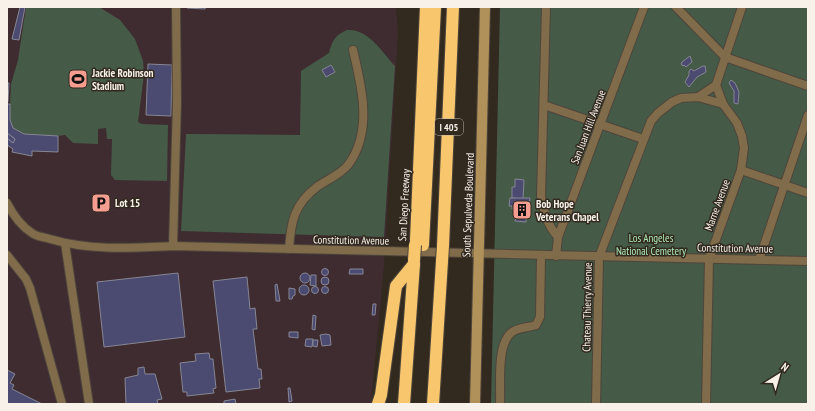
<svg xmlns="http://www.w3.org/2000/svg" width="815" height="411" viewBox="0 0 815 411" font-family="'PT Sans Narrow',sans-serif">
<rect width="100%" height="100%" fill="#32291f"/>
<!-- medical -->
<path fill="#3f2c31" d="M7 7H396L398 33 384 266 371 404H7Z"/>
<!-- green -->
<g fill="#455b48">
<path d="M26 7H99L120 20 135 39 143 61 144 74 138 122 142 124 168 125 167 181 115 180 111 175 112 139H107L106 128 98 129V144L73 143 65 135 58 136V152L32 151 7 145V104H10L11 84 18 60Z"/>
<path d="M500 7H808V404H491Z"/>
<path d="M347 30C368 28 382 52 395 66L384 237 181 231 186 134 300 135 301 71 329 53C332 41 335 35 347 30Z"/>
</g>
<!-- building -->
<g fill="#4b4a70" stroke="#868694">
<path d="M20 7H25L19 40 12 39Z"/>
<path d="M187 7H206L205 9 187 8Z"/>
<path d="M690 56 692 62 686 67 684 65 683 66 681 64 682 62Z"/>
<path d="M148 64 172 65 171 116 146 115Z"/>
<path d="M331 65 335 72 326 77 322 70Z"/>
<path d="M703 66H705L706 72 697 77 689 87 685 82 689 75V71L691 69 694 71Z"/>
<path d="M731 80 735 83 739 92 738 104 734 103V91L729 83Z"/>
<path d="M7 83H9L8 102H7Z"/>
<path d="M7 104H10V120L13 128 24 134 58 136V152L32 151V156L12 152 13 149 7 145V138L13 143 15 139 7 133Z"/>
<path d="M7 133 15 139 13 143 7 138Z"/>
<path d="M515 179 524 180 523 199 512 198V187H515Z"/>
<path d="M510 198H530L529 205H526V222L515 221 518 209H512V206H509Z"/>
<circle cx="325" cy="272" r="3.5"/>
<path d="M350 269H363V274H349Z"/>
<circle cx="305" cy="278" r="5"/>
<path d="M178 273 185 337 104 347 97 282Z"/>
<path d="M311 275H316V286L310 285Z"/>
<path d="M247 277 250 309 255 308 257 329H253L258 369H261L262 379H259L260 388 226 392 213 281Z"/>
<circle cx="325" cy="281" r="4"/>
<path d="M277 284 280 301H276L275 285Z"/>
<circle cx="304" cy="290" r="5"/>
<circle cx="315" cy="290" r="3.5"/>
<circle cx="325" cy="290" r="3.5"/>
<path d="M289 288 295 289V295L293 296 292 299H289Z"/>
<path d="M373 304H376L375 315H372Z"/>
<path d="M313 315 316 316 315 330 312 329Z"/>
<path d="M289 332H298V338L289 337Z"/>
<path d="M326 334 330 335 331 345 322 346 320 335Z"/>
<path d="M306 339H313L312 347 305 346Z"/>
<path d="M313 340H318L317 347 313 346Z"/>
<path d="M209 353 210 359H213L216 388 213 389 214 393 187 396V392H183L180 363 196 361 195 354Z"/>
<path d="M144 367 145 374H155L162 399 157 400 158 404H126L125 378 138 375V368Z"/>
<path d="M7 370 15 374 10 383 14 385 12 389 42 404H7Z"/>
<path d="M288 388H290L292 401 289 402Z"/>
<path d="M235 399 236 404H224V401Z"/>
</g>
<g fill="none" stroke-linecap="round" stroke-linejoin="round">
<!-- street casing -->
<g stroke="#4e453b" stroke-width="10">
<g id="street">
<path d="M546 7 541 196C544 212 547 225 558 237"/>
<path d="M676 7 725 57 808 86"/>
<path d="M716 85 723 104"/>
<path d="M698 97 716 85 742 7"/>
<path d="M544 105 643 139"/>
<path d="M741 170 808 193"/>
<path d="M7 203C13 215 21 226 32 233 37 237 44 237 50 239 91 251 131 248 173 246L808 261"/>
<path d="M65 243 89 404"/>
<path d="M173 246 177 102 176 7"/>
<path d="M289 249C291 221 294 204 318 186 328 179 340 175 348 165 373 132 362 87 353 50"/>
<path d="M7 255 26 279 30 288 62 404"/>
<path d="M556 256 558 237 644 7"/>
<path d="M759 260 808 115"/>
<path d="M500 404C501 385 496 344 512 332 519 327 528 328 536 325L540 317 541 256"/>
<path d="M596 404 599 257 651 121 658 113 672 102 681 98 698 97 723 104 737 123 742 136 744 148 741 170 709 259 706 404"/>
</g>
</g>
<!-- secondary casing -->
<g stroke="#4e453b" stroke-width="12">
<path id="secondary" d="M475 404 485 7"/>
</g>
<!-- highway casing -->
<g stroke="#4e453b" stroke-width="14">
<g id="highway">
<path d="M416 240 426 7"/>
<path d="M423 245 435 7"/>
<path d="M443 246 453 7"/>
<path d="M378 404 381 395 396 286 414 264"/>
<path d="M404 404 414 264"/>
<path d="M433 404 442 261"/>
</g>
</g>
<!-- street -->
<use href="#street" stroke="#806c4a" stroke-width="8"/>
<!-- secondary -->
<use href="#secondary" stroke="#b09159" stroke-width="10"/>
<!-- highway -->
<use href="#highway" stroke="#f8c66c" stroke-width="12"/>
<!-- highway-bridge casing -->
<g stroke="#4e453b" stroke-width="14" stroke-linecap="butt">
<g id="highway-bridge">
<path d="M414 260 415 245"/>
<path d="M442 261 443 246"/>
</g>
</g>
<!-- highway-bridge -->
<use href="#highway-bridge" stroke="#f8c66c" stroke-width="12"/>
</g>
<!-- icons -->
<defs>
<g id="stadium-square" transform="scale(1)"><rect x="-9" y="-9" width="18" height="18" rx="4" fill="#f59d8e" stroke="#32291f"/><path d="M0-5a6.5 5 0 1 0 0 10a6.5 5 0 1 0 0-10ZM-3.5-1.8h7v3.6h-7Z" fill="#111"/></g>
<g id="parking-square" transform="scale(1)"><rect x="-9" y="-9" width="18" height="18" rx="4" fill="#f59d8e" stroke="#32291f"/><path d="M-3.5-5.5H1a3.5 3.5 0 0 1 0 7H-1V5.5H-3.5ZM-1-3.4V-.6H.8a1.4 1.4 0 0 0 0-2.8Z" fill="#111"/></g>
<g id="building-square" transform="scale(1)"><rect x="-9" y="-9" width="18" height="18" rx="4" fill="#f59d8e" stroke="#32291f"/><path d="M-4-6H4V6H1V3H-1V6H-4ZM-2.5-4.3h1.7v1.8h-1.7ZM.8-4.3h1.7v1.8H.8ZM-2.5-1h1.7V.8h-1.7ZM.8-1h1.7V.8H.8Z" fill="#111"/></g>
</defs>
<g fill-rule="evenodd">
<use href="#stadium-square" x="78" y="79"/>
<use href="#parking-square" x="101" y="203"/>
<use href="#building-square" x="522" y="210"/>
</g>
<g text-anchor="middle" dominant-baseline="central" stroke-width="3" stroke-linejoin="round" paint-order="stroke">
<!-- shield labels -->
<rect fill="#32291f" stroke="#bcb5ad" stroke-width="1" x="435" y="119" width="28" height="16" rx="3"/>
<g font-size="10" font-weight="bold" fill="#f7f1ea">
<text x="449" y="127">I 405</text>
</g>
<!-- poi labels -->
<g font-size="11" font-weight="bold" fill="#f7f1ea" stroke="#32291f" text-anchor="start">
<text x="92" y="73">Jackie Robinson<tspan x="92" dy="13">Stadium</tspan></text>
<text x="115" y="203">Lot 15</text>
<text x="536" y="204">Bob Hope<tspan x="536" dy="13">Veterans Chapel</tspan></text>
</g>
<!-- street labels -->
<g font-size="11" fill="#f7f1ea" stroke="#32291f">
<text transform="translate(588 127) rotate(-69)">San Juan Hill Avenue</text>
<text transform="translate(404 205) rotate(-87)">San Diego Freeway</text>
<text transform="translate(468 205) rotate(-88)">South Sepulveda Boulevard</text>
<text transform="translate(717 205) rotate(-70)">Marne Avenue</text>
<text transform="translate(351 240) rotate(1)">Constitution Avenue</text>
<text transform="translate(735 248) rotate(1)">Constitution Avenue</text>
<text transform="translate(587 307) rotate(-89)">Chateau Thierry Avenue</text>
</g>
<!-- park labels -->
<g font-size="11" fill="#ace8b5" stroke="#32291f">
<text x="651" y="238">Los Angeles<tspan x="651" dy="13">National Cemetery</tspan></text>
</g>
</g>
<!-- border -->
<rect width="815" height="411" fill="none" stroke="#f7f1ea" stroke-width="16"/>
<!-- north arrow -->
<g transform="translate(779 375) rotate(37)" stroke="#32291f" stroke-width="3" paint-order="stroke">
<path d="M0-3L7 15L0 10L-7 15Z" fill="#f7f1ea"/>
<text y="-6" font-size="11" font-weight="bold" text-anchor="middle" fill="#f7f1ea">N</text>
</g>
</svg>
